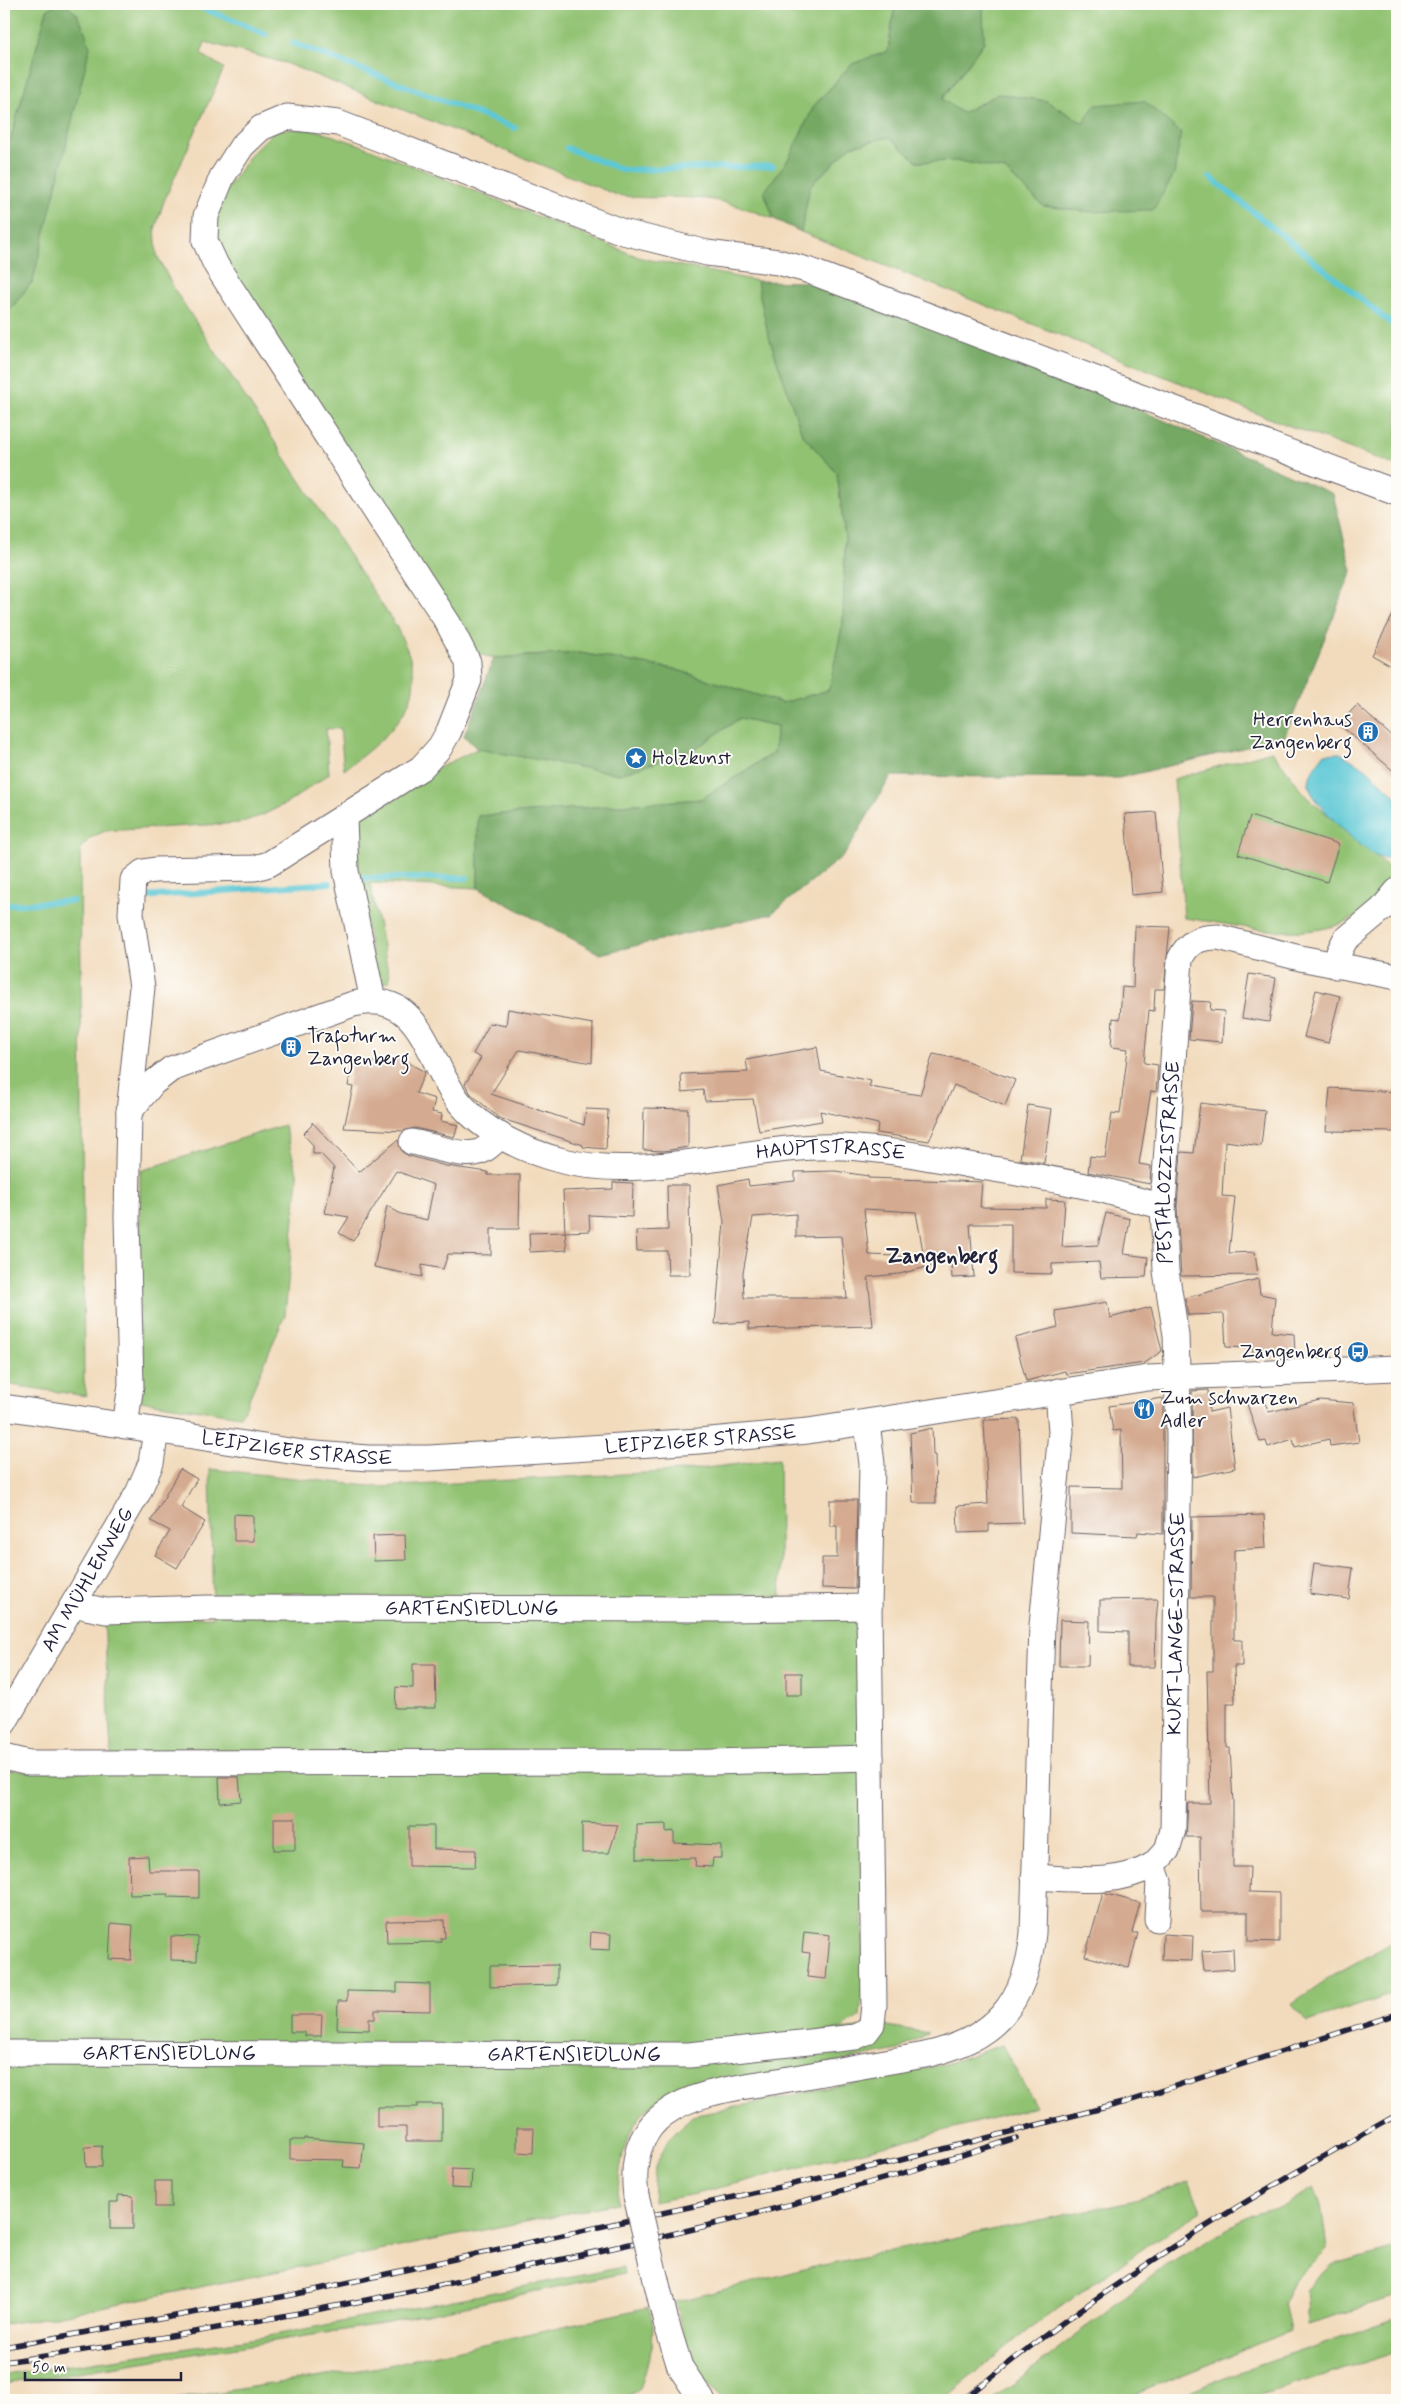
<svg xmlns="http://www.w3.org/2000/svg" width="1401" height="2404" viewBox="0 0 1401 2404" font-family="Mynerve,sans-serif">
<rect width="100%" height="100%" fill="#fdfcf7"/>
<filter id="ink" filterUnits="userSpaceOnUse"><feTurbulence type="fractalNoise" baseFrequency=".02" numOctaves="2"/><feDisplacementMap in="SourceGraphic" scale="10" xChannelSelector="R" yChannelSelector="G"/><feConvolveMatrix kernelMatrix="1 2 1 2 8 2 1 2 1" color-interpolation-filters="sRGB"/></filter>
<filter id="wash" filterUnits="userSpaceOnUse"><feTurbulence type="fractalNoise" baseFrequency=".0096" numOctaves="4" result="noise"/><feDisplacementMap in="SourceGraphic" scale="20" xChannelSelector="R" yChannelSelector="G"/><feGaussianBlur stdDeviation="1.12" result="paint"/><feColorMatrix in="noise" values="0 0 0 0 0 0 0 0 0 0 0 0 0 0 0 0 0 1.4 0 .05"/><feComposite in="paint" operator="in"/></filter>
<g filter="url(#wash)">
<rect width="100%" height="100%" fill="#f2dbbd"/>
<!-- green -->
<g fill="#91c272" stroke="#5a7256">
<path d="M4 4H56L47 10 4 163Z"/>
<path d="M62 4H895L888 51 852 64 814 106 789 158 765 192 774 219C749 210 723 199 695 198 668 196 644 200 617 195L285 63 205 42 201 54 224 68 164 201 155 229 157 255 174 289 396 626C401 637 408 649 411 662 426 710 376 745 344 770L340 728 326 729 329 774 289 802 263 815 239 823 105 831 90 838 80 849 84 1381 87 1396 4 1384V317L33 281 78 14Z"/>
<path d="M983 4H1397V466L1266 417 801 232 810 186 851 146 890 137 918 162 960 161 1005 170 1043 206 1083 123 1046 101 998 94 962 113 942 100 984 42Z"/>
<path d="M276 129 315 130 358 144 641 258 757 281 768 334 802 434 837 473 845 538 843 622 829 690 782 703 674 669 580 653 494 658 477 654 214 246 213 210 251 154Z"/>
<path d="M740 718 777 726 774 752 701 799 478 816V888L370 883 390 981 377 984 350 836 363 813 416 779 477 749 619 773 692 751Z"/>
<path d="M1272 751 1306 796 1393 871C1391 877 1391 885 1388 890 1385 894 1378 899 1374 903 1325 951 1244 925 1184 918L1174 779Z"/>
<path d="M284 1125 298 1176 285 1315 246 1406 240 1416 140 1401V1171Z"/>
<path d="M779 1459 781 1617H863V1974L860 2016 841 2029 588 2063 881 2025 928 2033 898 2050 678 2092C671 2095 663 2098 656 2102 624 2123 618 2168 618 2203L56 2316 4 2324V1770L112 1772 104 1618 213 1617 210 1469 379 1487 682 1471Z"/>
<path d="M1397 1940V1993L1308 2022 1291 2004 1335 1974Z"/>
<path d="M1002 2045 1036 2107 695 2194 653 2202 655 2167 668 2140 692 2116 945 2064Z"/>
<path d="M1189 2182 1202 2211 1150 2244 1029 2329 942 2400H723C690 2370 686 2344 675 2302L804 2269 1131 2201Z"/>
<path d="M1314 2188 1321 2205 1327 2248 1295 2280 1284 2303 1290 2331 1121 2400H992L1166 2265 1251 2214 1285 2205Z"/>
<path d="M1397 2247V2297L1308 2324 1305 2290 1331 2265Z"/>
<path d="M623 2267 624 2273 369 2326 4 2384V2375L264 2337Z"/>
<path d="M649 2307 653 2326 652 2347 640 2389 624 2400H169L379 2367Z"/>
<path d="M1397 2318V2352L1254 2397 1251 2400H1171L1222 2378Z"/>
</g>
<!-- forest -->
<g fill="#74a864" stroke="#4b6550">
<path d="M56 4C79 4 84 30 90 47L33 281 4 317V163L47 10Z"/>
<path d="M895 4H983L984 42 942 99 962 113 998 94 1046 101 1083 123 1095 105 1144 101 1181 133 1174 175 1153 210 1090 212 1043 206 1005 170 960 161 918 162 889 137 851 146 810 186 801 232 774 219 764 192 789 158 814 106 852 64 888 51Z"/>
<path d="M757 281 809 282 1048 370 1333 494 1352 571 1284 738 1119 778 891 776 845 854 771 914 600 954 478 888V816L701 799 774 753 777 726 740 718 692 751 619 774 477 749 464 736 494 658 580 653 674 669 782 703 829 690 843 622 845 538 837 473 802 434 768 334Z"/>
</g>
<!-- water -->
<path fill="#5dc8d6" stroke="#407588" d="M1340 753 1365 768 1397 797V862C1391 860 1384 859 1378 857 1363 850 1310 802 1309 785 1309 772 1317 764 1324 754Z"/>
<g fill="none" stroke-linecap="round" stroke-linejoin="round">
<!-- stream -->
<g stroke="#5dc8d6" stroke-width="6">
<path d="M192 4 266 34"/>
<path d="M293 43 515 128"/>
<path d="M567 148 623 170 773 166"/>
<path d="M1210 177 1397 328"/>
<path d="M357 878H467"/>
<path d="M142 897 330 883"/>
<path d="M4 905 73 901"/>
</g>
</g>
<g id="blocks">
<!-- building -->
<g fill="#d4aa90" fill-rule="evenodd">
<path d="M1397 607V669L1372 655Z"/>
<path d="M1357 705 1397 741V774L1339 724Z"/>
<path d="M1156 812 1163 892 1131 895 1125 814Z"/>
<path d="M1250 816 1339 844 1327 882 1238 854Z"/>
<path d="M1135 926 1170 927 1164 989H1155L1154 1011 1149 1010 1144 1063 1158 1065 1156 1092 1151 1091 1139 1164 1151 1166 1150 1184 1088 1172 1090 1156 1105 1158 1112 1113 1120 1114 1128 1049 1111 1047 1113 1018 1120 1019 1122 987 1133 988Z"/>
<path d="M1249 974 1276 978 1269 1022 1242 1018Z"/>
<path d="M1316 990 1340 996 1328 1043 1304 1037Z"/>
<path d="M1192 1001 1211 1002 1210 1010 1224 1011 1222 1042 1189 1039Z"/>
<path d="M508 1009 593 1024 592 1063 519 1050 491 1094 584 1125 586 1109 608 1110 606 1149 583 1147V1145L499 1118 471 1094 465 1084 481 1058 473 1054 490 1023 506 1026Z"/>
<path d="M817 1047 821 1071 871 1081 869 1087 920 1095 933 1054 964 1060 1015 1080 1005 1106 954 1085 929 1141 877 1133 878 1124 820 1111 822 1121 759 1131 753 1099 705 1101 703 1090 682 1092 681 1074 748 1072 746 1060Z"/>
<path d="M398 1057 425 1072 416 1093 435 1099 432 1112 442 1114 441 1121 458 1125 454 1137 415 1128 403 1131 344 1128 353 1087 348 1086 353 1058 393 1066Z"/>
<path d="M1330 1088 1397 1092V1132L1326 1131Z"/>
<path d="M1200 1103 1265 1111 1261 1146 1225 1141 1222 1196 1235 1197 1229 1253 1255 1252 1258 1275 1181 1276 1177 1206 1181 1152 1194 1153Z"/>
<path d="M1028 1105 1052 1109 1044 1163 1020 1159Z"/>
<path d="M644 1108 688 1109V1147L664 1151 643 1150Z"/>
<path d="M312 1122 359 1172 398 1140 402 1152 409 1156 446 1166 488 1172V1175H520L519 1229H491V1255L448 1254 443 1269 422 1265V1277L374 1267 387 1206 401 1214 427 1220 434 1185 396 1171 353 1241 339 1233 349 1217 325 1213 334 1168 321 1154H313V1145L303 1134 312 1125Z"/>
<path d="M835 1171 868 1176V1178L982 1182 980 1207 1046 1208V1199L1065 1200 1062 1247 1098 1245 1106 1213 1130 1219 1124 1254 1148 1257 1146 1277 1101 1278 1099 1262 1052 1264V1274L1011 1273V1224H970L974 1277 952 1278 951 1261 899 1274 868 1277 873 1326 749 1329V1322L715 1324 724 1222 718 1185 748 1179 749 1186 795 1181V1172ZM864 1209 916 1212 924 1257 869 1255ZM796 1214V1237L841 1236 847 1298H744L743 1273 753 1217Z"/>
<path d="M613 1182 633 1183 632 1217 589 1215 590 1231 565 1232 563 1191 613 1189Z"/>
<path d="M667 1185H689L690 1275H668L667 1251H637L636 1231 668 1230Z"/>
<path d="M565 1232 567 1250 530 1252 529 1233Z"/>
<path d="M1258 1279 1260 1294 1275 1297 1272 1332 1294 1334 1295 1354 1252 1356 1253 1348 1226 1347 1224 1314 1188 1315 1185 1298Z"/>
<path d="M1107 1302 1110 1318 1151 1307 1162 1351 1145 1363 1066 1374 1065 1371 1026 1381 1015 1338 1058 1327 1055 1311Z"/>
<path d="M1208 1390 1209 1412 1227 1408 1235 1468 1193 1477 1192 1391Z"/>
<path d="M1163 1398V1534L1138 1532 1137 1536 1071 1533V1487L1122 1488 1121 1430 1113 1431 1109 1406Z"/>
<path d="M1320 1400 1353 1403 1359 1442 1330 1446 1329 1439 1295 1447 1293 1439 1268 1447 1266 1441 1260 1442 1247 1404 1264 1401 1269 1412Z"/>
<path d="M1019 1419 1023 1523 989 1524V1532L958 1533 957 1506 988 1504 984 1420Z"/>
<path d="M932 1428 933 1455H935L936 1503H913L910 1433Z"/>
<path d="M180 1469 197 1479 181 1507 205 1522 177 1568 155 1555 170 1531 151 1521Z"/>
<path d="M830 1500H857L855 1589 822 1588V1558H837V1526H830Z"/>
<path d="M234 1514 253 1515V1541H234Z"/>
<path d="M1264 1515 1266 1548 1234 1550V1640H1242V1666H1234L1235 1703H1227V1748H1230L1233 1803V1867H1250L1249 1892 1279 1893V1942L1248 1941V1912H1201L1200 1837H1186L1188 1803H1210L1207 1671H1213V1597H1191L1192 1517Z"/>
<path d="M405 1535 406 1560 374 1561 373 1536Z"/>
<path d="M1314 1563 1353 1568 1349 1599 1310 1594Z"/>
<path d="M1158 1599 1156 1622 1155 1667H1128V1632L1100 1631V1600Z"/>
<path d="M1060 1620 1089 1621 1088 1666H1059Z"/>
<path d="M413 1664H435L436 1708H395L396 1687 413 1688Z"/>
<rect x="786" y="1673" width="16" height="22"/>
<path d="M219 1777H239L241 1801 220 1803Z"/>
<rect x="274" y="1818" width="21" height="32"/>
<path d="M582 1823 618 1825 609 1853H582Z"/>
<path d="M666 1824V1832L674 1831V1843L721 1845V1858H713L712 1867 695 1866 696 1858 637 1859V1825Z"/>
<path d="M409 1826H434V1849L476 1850 475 1867 409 1866Z"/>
<path d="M148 1856 149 1871H199V1898L168 1897V1894L130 1895 129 1857Z"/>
<path d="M1103 1893 1140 1903 1132 1933H1138L1129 1968 1085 1956Z"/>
<path d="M444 1920 445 1938H441V1942L387 1943 386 1921Z"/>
<path d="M111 1923 133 1925 131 1960 109 1959Z"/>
<path d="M591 1932 611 1934 610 1950 590 1949Z"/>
<path d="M804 1932 830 1935 826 1979 807 1977 810 1953 802 1952Z"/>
<path d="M1163 1934 1193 1936 1192 1961 1162 1960Z"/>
<path d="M171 1936 198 1937 197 1961 171 1960Z"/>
<path d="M1233 1949 1234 1969 1204 1971 1202 1951Z"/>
<path d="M557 1965V1985L490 1987V1966Z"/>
<path d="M397 1983 430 1984V2011L375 2010V2019H369V2030L337 2029 338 2001H347V1991L397 1992Z"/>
<path d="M290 2015H322L321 2036H305V2032H290Z"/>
<path d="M417 2104H442V2141H406V2127H377V2107H417Z"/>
<path d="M517 2128H534L533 2153 517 2152Z"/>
<path d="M304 2138 364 2143 361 2168 343 2167 344 2160 290 2159V2140H304Z"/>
<path d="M102 2146V2167H86L85 2147Z"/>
<path d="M452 2169 472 2170 471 2189 451 2188Z"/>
<rect x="155" y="2181" width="16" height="26"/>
<path d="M118 2195 133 2196V2229H110V2202H118Z"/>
</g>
</g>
</g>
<g filter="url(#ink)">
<use href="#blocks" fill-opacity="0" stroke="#6b6368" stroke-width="1"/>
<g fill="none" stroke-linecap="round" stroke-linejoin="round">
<!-- minor casing -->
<g stroke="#6b6368" stroke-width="27">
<g id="minor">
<path d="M344 818 346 871 373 1001"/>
<path d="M1336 966 1339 952 1345 940 1382 909 1397 891"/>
<path id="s1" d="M129 1112 153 1083 171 1069 353 1004C424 987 427 1064 460 1103 484 1132 526 1152 563 1161 653 1183 751 1143 843 1147 887 1149 932 1158 975 1166 1012 1172 1049 1178 1085 1186 1111 1191 1136 1201 1163 1206"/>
<path d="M412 1142C429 1145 463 1158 479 1152 488 1149 494 1142 500 1135"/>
<path id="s2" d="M4 1407 303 1453 368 1458H430L699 1441 808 1431 1148 1378 1397 1368"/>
<path d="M125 1426 131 1385 127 1217 129 1112 142 987 131 914 133 880 143 872 155 870 255 868 269 864 421 768 440 747 449 731 469 680 468 662 448 623 216 265 205 241 206 216 222 177 242 146 261 128 287 117 338 123 623 232 707 253 778 262 807 270 1397 493"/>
<path id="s3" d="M75 1602 86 1607 106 1611 209 1608 725 1609 869 1607"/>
<path id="s4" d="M4 1723 138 1493 151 1463 156 1431"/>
<path d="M4 1757 29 1763 712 1762 871 1758"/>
<path id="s5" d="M1153 1865 1167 1850 1173 1830 1179 1437 1176 1335 1166 1271 1163 1206 1180 959C1188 942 1199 937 1218 937L1300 958 1397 977"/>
<path d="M1034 1877C1075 1879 1116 1886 1153 1865L1159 1882 1157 1919"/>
<path id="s6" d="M4 2053 689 2055 855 2037 866 2032 872 2024 874 2005 869 1607 872 1464 867 1423"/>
<path d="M636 2196C632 2165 637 2134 664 2114 696 2090 745 2087 783 2080 831 2072 878 2063 925 2055 994 2040 1026 2004 1033 1933L1042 1625 1061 1432 1058 1391"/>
<path d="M666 2322 680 2367 702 2400"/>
</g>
</g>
<!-- minor -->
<use href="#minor" stroke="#fff" stroke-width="25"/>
<!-- rail casing -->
<g stroke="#22223b" stroke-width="5.5">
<g id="rail">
<path d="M4 2347 292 2295 897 2161 1126 2102 1397 2014"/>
<path d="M4 2362C153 2341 302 2314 450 2283 641 2244 830 2199 1016 2138"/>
<path d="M963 2400C1096 2289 1245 2199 1397 2115"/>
</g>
</g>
<!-- rail -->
<use href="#rail" stroke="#fdfcf7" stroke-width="4" stroke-dasharray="11" stroke-linecap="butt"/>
<!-- minor-bridge casing -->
<g stroke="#6b6368" stroke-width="27" stroke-linecap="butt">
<path id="minor-bridge" d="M636 2196 666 2322"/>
</g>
<!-- minor-bridge -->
<use href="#minor-bridge" stroke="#fff" stroke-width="25"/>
</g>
</g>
<!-- icons -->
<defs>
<g id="building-disc" transform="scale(1.125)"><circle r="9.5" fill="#1f6fb2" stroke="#fdfcf7"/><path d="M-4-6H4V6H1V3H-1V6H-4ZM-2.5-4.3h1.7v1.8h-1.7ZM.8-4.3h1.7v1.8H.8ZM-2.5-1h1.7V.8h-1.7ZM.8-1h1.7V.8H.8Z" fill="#fff"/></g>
<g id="sight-disc" transform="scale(1.125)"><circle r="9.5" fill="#1f6fb2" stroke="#fdfcf7"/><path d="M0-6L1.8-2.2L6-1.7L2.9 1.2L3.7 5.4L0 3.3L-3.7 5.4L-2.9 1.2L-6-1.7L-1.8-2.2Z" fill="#fff"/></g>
<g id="bus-disc" transform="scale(1.125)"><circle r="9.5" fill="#1f6fb2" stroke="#fdfcf7"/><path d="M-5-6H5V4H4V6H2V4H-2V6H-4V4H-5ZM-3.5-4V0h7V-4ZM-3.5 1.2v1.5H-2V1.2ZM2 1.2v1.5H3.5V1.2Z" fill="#fff"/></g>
<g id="restaurant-disc" transform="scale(1.125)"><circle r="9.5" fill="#1f6fb2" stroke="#fdfcf7"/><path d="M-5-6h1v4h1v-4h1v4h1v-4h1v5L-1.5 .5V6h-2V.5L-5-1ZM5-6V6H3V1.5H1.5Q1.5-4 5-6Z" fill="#fff"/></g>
</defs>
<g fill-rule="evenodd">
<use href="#building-disc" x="1368" y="732"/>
<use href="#sight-disc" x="636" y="758"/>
<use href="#building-disc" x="291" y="1047"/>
<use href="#bus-disc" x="1358" y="1352"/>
<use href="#restaurant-disc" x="1144" y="1409"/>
</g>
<g text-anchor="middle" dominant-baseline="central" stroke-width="4" stroke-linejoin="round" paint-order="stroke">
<!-- poi labels -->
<g font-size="20" fill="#22223b" stroke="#fdfcf7" text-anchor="start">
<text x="1352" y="720" text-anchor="end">Herrenhaus<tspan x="1352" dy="23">Zangenberg</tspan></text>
<text x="652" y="758">Holzkunst</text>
<text x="307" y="1036">Trafoturm<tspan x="307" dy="23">Zangenberg</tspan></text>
<text x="1342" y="1352" text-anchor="end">Zangenberg</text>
<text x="1160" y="1398">Zum schwarzen<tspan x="1160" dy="23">Adler</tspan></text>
</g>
<!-- street labels -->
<g font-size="20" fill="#22223b" stroke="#fdfcf7">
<text stroke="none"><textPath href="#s1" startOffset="804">HAUPTSTRASSE</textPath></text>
<text stroke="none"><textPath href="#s5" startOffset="710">PESTALOZZISTRASSE</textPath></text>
<text stroke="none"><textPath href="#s2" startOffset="701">LEIPZIGER STRASSE</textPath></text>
<text stroke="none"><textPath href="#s2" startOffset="296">LEIPZIGER STRASSE</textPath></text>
<text stroke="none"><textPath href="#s4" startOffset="166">AM MÜHLENWEG</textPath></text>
<text stroke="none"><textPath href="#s3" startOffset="398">GARTENSIEDLUNG</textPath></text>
<text stroke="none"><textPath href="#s5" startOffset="248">KURT-LANGE-STRASSE</textPath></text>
<text stroke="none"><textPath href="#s6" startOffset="165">GARTENSIEDLUNG</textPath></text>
<text stroke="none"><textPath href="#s6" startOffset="570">GARTENSIEDLUNG</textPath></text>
</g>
<!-- quarter labels -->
<g font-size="22" font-weight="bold" fill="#22223b" stroke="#fdfcf7">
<text x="942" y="1257">Zangenberg</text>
</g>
</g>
<!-- margin -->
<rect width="1401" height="2404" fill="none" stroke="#fdfcf7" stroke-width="20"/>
<!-- scale -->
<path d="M25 2372v8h156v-8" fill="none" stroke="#22223b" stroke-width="2.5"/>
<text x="32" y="2372" font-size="15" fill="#22223b" stroke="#fdfcf7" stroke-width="4" paint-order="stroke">50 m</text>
</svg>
